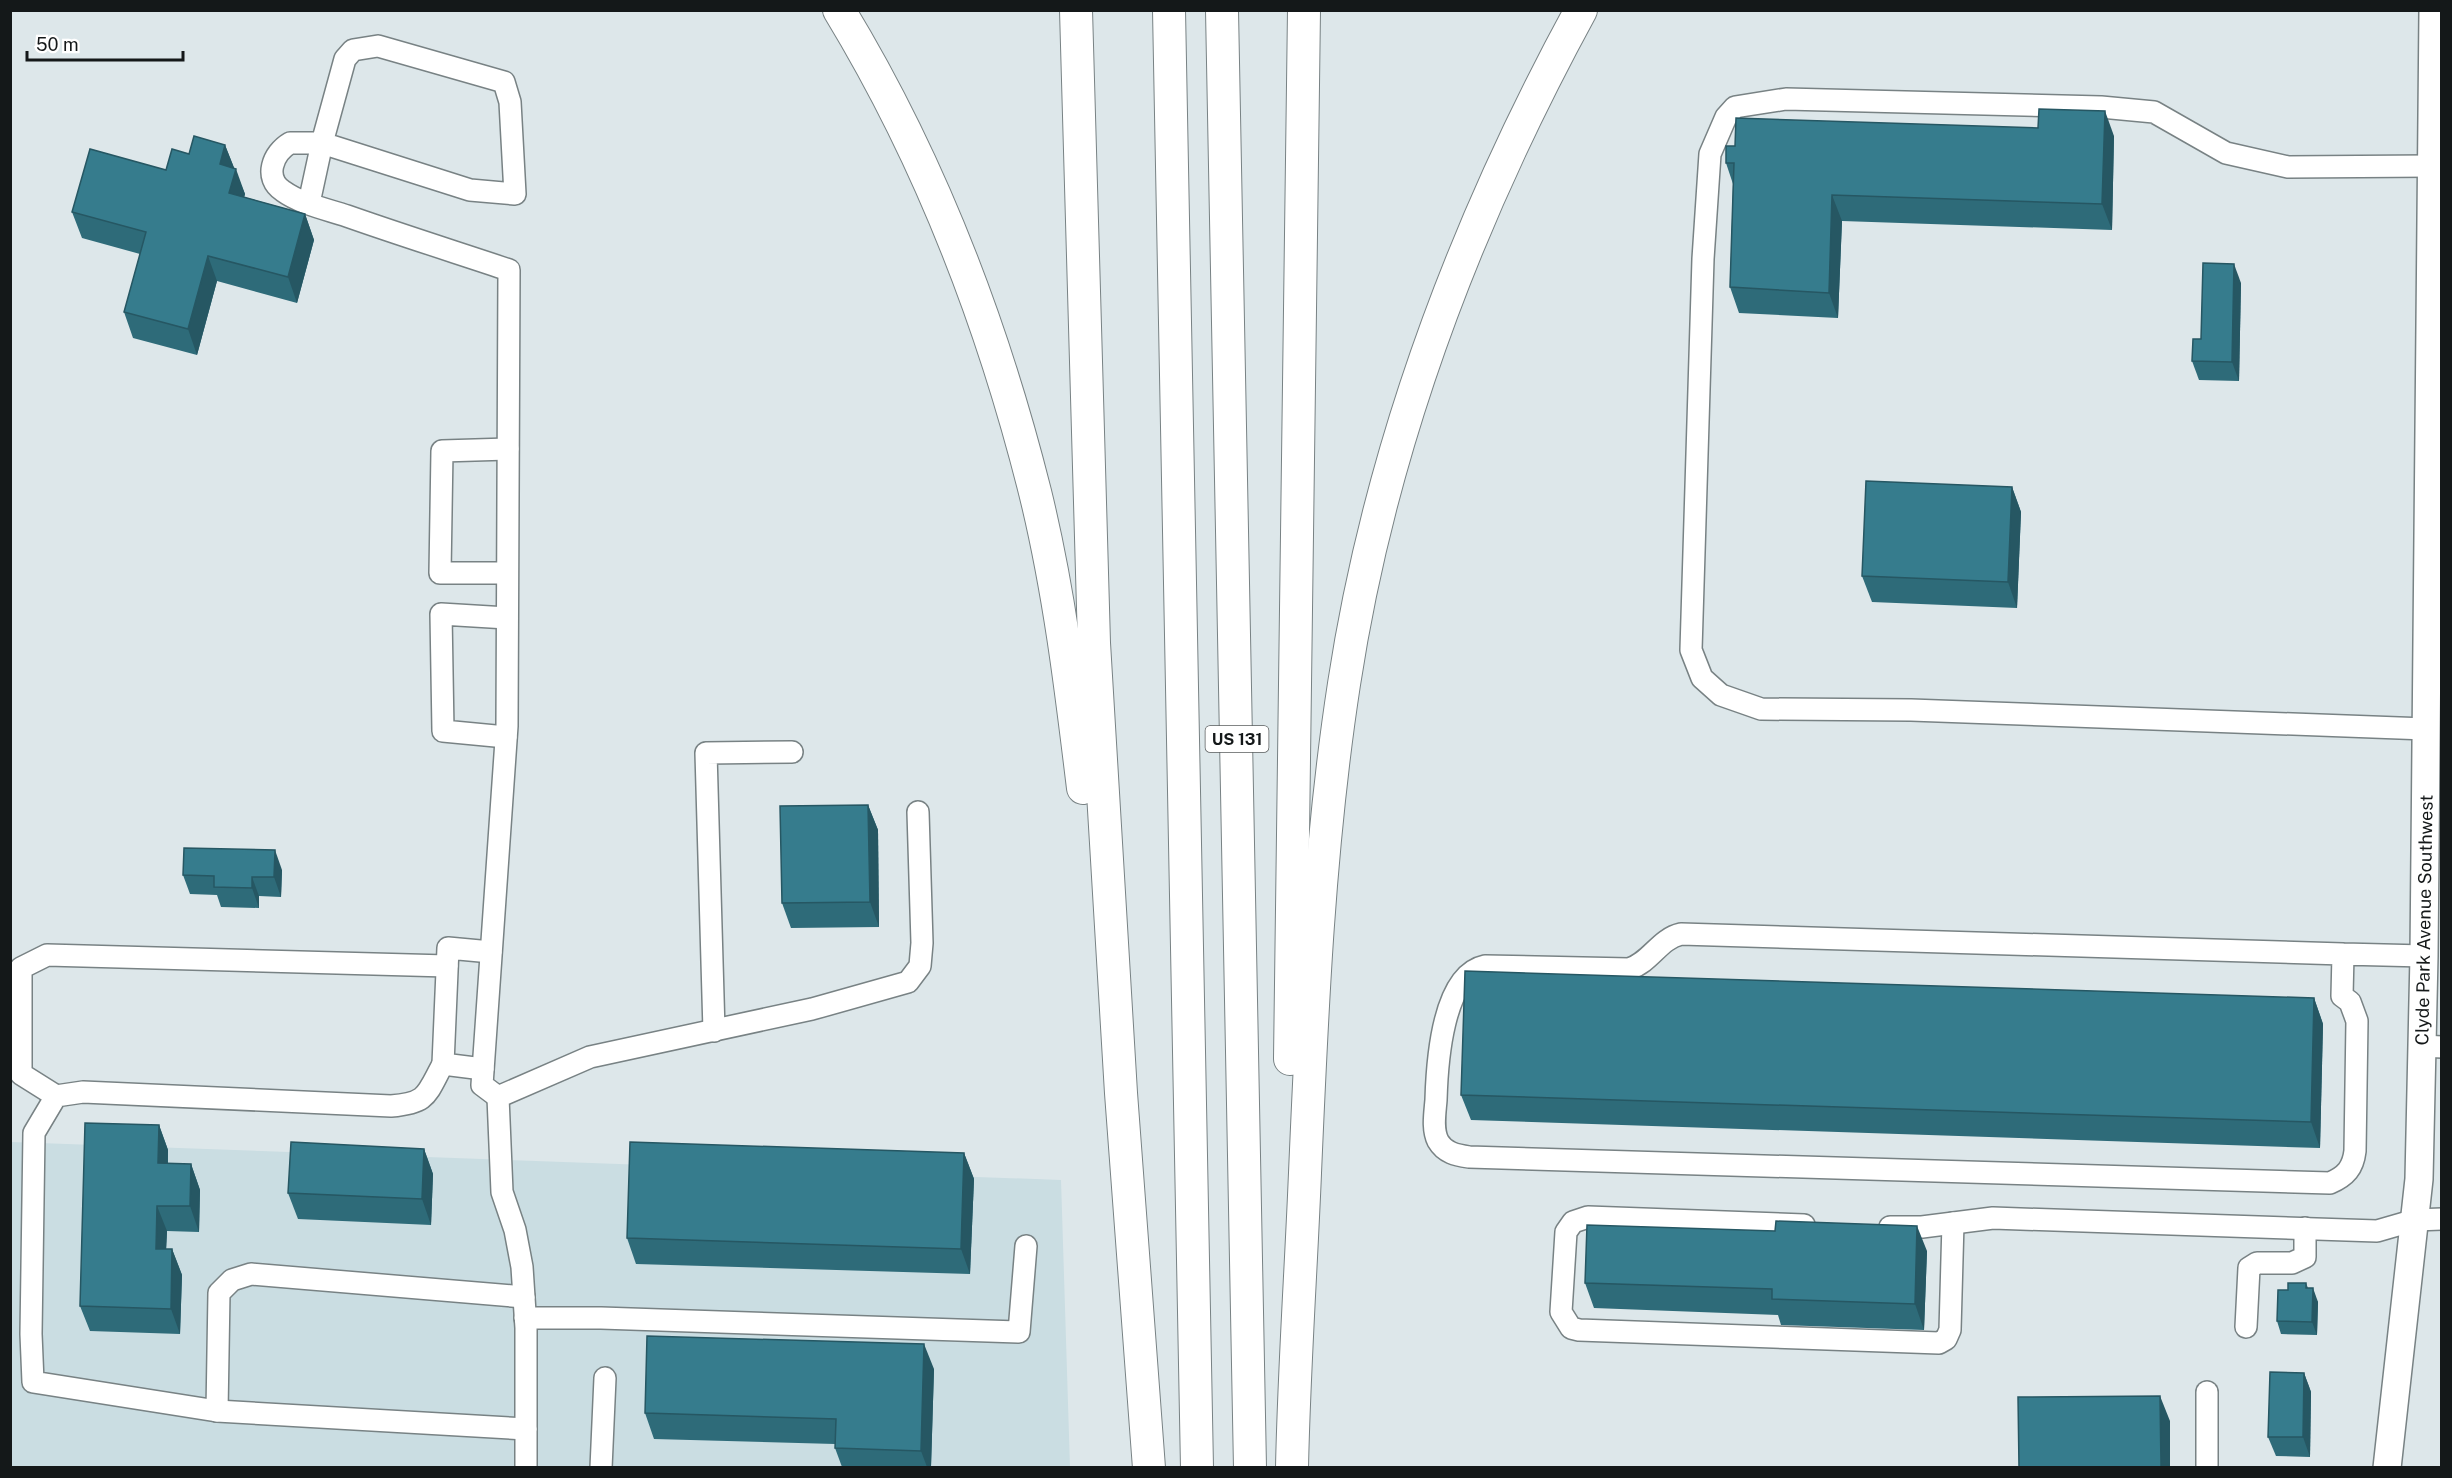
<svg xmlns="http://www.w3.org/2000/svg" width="2452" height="1478" viewBox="0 0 2452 1478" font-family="'Public Sans',sans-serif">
<rect width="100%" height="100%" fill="#dde7ea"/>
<!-- built -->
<path fill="#cadde2" d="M11 1142 1061 1180 1070 1467 11 1468Z"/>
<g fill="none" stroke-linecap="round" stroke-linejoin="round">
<!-- minor casing -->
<g stroke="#788284" stroke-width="24">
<g id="minor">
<path d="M309 203 322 143 470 190 515 194 510 102 504 82 378 46 353 50 345 59 322 143H290C273 153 263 178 283 191 301 204 326 209 347 216 401 235 455 252 509 270L507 726 482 1085 498 1097"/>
<path d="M507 573H440L442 451 508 449"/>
<path d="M2426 729 1911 710 1761 709 1721 695 1702 678 1691 650 1703 259 1710 154 1726 117 1735 107 1786 99 2101 107 2154 112 2226 153 2288 167 2431 166"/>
<path d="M506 737 443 731 441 614 507 618"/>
<path d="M2343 954 1681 934C1659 939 1651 962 1629 969L1485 966C1442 975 1437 1065 1436 1100 1435 1113 1432 1129 1438 1141 1445 1153 1456 1155 1469 1157L2330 1183C2346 1176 2353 1168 2355 1151L2357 1021 2350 1002 2342 996 2343 954 2424 956"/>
<path d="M714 1031 706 753 792 752"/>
<path d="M2422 1046 2442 1047"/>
<path d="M443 1064C426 1095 428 1103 391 1106L83 1092 56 1096 34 1133 31 1334 33 1382 217 1411 219 1293 232 1280 251 1274 524 1297"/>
<path d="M483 1069 443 1064 448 948 491 952"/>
<path d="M56 1096 21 1074V968L47 955 447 966"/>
<path d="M1804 1225 1588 1217 1573 1222 1566 1232 1561 1312 1571 1328 1579 1330 1939 1343 1946 1339 1950 1330 1953 1223"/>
<path d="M1890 1227H1922L1993 1218 2377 1231 2415 1220 2442 1219"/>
<path d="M525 1318H601L1019 1332 1026 1246"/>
<path d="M2246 1327 2249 1268 2257 1263H2292L2305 1257V1228"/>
<path d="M2207 1392V1468"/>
<path d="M217 1411 526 1429"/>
<path d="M526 1468V1328L522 1267 515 1230 502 1192 498 1097 590 1057 812 1009 908 982 920 966 922 943 918 812"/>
<path d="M601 1468 605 1378"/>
</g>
</g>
<!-- major casing -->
<g stroke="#788284" stroke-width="30">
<path id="major" d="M2387 1468 2419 1179 2424 956 2433 10"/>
</g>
<!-- highway casing -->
<g stroke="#788284" stroke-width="34">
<g id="highway">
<path d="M839 10C929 158 993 325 1035 492 1059 589 1071 689 1083 788"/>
<path d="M1076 10 1094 643 1121 1093 1149 1468"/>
<path d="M1169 10 1197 1468"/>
<path d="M1222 10 1250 1468"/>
<path d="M1290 1059 1304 10"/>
<path d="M1292 1468C1294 1369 1301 1271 1305 1173 1312 1010 1319 846 1344 684 1380 448 1467 219 1581 10"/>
</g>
</g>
<!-- minor -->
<use href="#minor" stroke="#fff" stroke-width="21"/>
<!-- major -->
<use href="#major" stroke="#fff" stroke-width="27"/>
<!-- highway -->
<use href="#highway" stroke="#fff" stroke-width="32"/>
</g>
<!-- wall -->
<g fill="#2e6b79">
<path d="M2038 128 2114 136 2112 230 1842 221 1838 318 1739 313 1730 287 1733 184 1726 163 1735 146Z"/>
<path d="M225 145 234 168 245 194 244 197 305 214 314 240 297 303 217 281 197 355 133 338 124 312 140 254 82 238 72 212 166 170 189 154Z"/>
<path d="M2241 283 2239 381 2199 380 2192 361Z"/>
<path d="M2012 487 2021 512 2017 608 1872 602 1862 576Z"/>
<path d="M868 805 878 830 879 927 791 928 782 903Z"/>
<path d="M282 870 281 897 259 896V908L221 907 217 895 190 894 183 875Z"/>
<path d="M2314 998 2323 1024 2320 1148 1471 1120 1461 1095Z"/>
<path d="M159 1125 168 1150V1164H191L200 1190 199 1232 167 1231 166 1249H172L182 1275 180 1334 90 1331 80 1306Z"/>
<path d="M424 1149 433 1174 431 1225 298 1219 288 1193Z"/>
<path d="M964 1153 974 1179 970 1274 636 1264 627 1238Z"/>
<path d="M1927 1251 1924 1330 1781 1325 1778 1315 1594 1308 1585 1283Z"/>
<path d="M2306 1283 2308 1288 2318 1302 2317 1335 2281 1334 2277 1321Z"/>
<path d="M934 1369 931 1467H842L835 1448V1444L654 1439 645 1413Z"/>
<path d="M2304 1373 2311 1392 2310 1457 2276 1456 2268 1437Z"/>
</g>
<!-- shaded-wall -->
<g fill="#265763">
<path d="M2105 111 2114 136 2112 230 2102 204Z"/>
<path d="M225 145 235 170 220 164Z"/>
<path d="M236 169 245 194 239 219 229 193Z"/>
<path d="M1832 195 1842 221 1838 318 1829 293Z"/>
<path d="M305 214 314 240 297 303 288 277Z"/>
<path d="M208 256 217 281 197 355 188 329Z"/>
<path d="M2234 264 2241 283 2239 381 2232 362Z"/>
<path d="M2012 487 2021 512 2017 608 2008 582Z"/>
<path d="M868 805 878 830 879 927 870 902Z"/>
<path d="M275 850 282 870 281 897 274 877Z"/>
<path d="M252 877 259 896V908L252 888Z"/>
<path d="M2314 998 2323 1024 2320 1148 2311 1122Z"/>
<path d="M159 1125 168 1150 167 1189 158 1163Z"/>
<path d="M424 1149 433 1174 431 1225 422 1199Z"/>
<path d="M964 1153 974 1179 970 1274 961 1249Z"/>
<path d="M191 1164 200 1190 199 1232 190 1206Z"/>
<path d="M157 1206 167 1231 165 1275 156 1249Z"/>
<path d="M1917 1226 1927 1251 1924 1330 1915 1304Z"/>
<path d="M172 1249 182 1275 180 1334 171 1309Z"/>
<path d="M2313 1288 2318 1302 2317 1335 2312 1322Z"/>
<path d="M924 1344 934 1369 931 1467H927L921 1451Z"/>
<path d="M2304 1373 2311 1392 2310 1457 2303 1437Z"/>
<path d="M2160 1396 2170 1421V1467H2161Z"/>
</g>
<!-- building -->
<g fill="#367c8d" stroke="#265763" stroke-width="1.5">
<path d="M2039 109 2105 111 2102 204 1832 195 1829 293 1730 287 1734 163H1726V146H1735L1736 118 2038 128Z"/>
<path d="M194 136 225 145 220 164 236 169 229 193 305 214 288 277 208 256 188 329 124 312 146 232 72 212 90 149 166 170 172 149 189 154Z"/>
<path d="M2203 263 2234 264 2232 362 2192 361 2193 339H2201Z"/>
<path d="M1866 481 2012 487 2008 582 1862 576Z"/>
<path d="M868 805 870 902 782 903 780 806Z"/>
<path d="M184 848 275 850 274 877H252V888L214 887V876L183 875Z"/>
<path d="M1465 971 2314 998 2311 1122 1461 1095Z"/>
<path d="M85 1123 159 1125 158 1163 191 1164 190 1206H157L156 1249H172L171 1309 80 1306Z"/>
<path d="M291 1142 424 1149 422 1199 288 1193Z"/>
<path d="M630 1142 964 1153 961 1249 627 1238Z"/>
<path d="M1776 1221 1917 1226 1915 1304 1772 1299V1289L1585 1283 1587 1225 1775 1231Z"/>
<path d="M2288 1283H2306V1288H2313L2312 1322 2277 1321 2278 1290H2288Z"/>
<path d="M647 1336 924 1344 921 1451 835 1448 836 1419 645 1413Z"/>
<path d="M2270 1372 2304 1373 2303 1437H2268Z"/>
<path d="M2160 1396 2161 1467H2019L2018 1397Z"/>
</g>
<g text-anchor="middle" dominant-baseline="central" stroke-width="4.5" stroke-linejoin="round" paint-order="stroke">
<!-- shield labels -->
<rect fill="#fff" stroke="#5a5d5e" stroke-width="1.5" x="1205.5" y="726" width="63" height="26" rx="4.5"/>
<g font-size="16" font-weight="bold" fill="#141819">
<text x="1237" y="739">US 131</text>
</g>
<!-- street labels -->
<g font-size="18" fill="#141819" stroke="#fff">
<text transform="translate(2424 920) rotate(-89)">Clyde Park Avenue Southwest</text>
</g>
</g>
<!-- border -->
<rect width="2452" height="1478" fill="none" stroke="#141819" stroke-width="24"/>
<!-- scale -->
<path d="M27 51v9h156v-9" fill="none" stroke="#141819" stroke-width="3"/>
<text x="36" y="51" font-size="18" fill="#141819" stroke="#ffffff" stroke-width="4.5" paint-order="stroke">50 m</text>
</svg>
